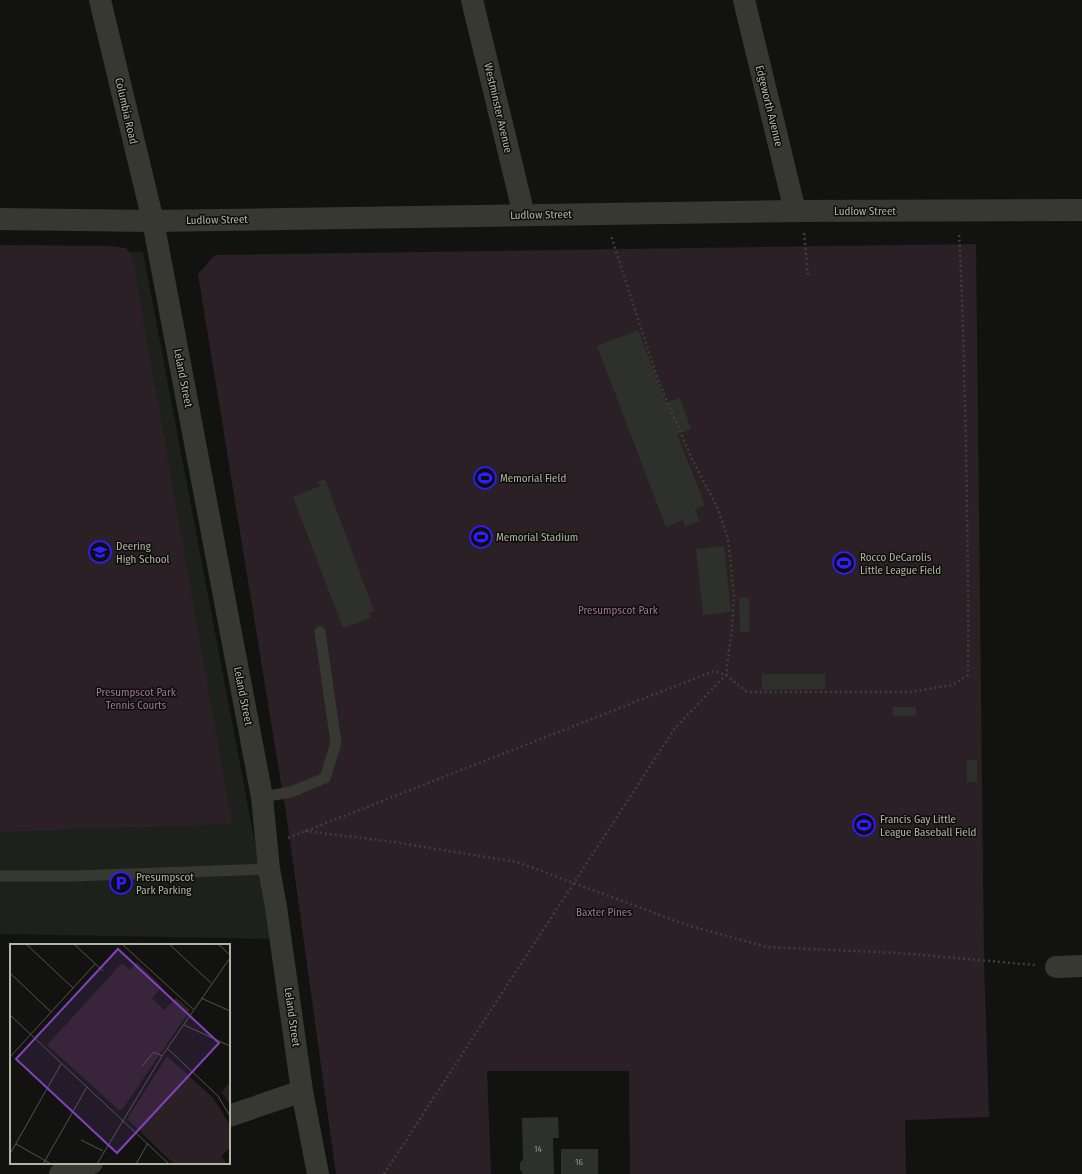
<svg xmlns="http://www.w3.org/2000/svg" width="1082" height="1174" viewBox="0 0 1082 1174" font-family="'Fira Sans Condensed',sans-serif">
<rect width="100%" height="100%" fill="#121311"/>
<!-- built -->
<path fill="#1e201c" d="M0 250 143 252 257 854 278 939 0 934Z"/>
<!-- green -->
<g fill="#2b2025">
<path d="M976 244 984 961 989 1117 905 1120 906 1174H630L629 1071H487L491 1174H336L288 826 198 274 215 255Z"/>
<path d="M0 245 108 246 126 248 132 256 232 824 0 832Z"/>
</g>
<!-- building -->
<g fill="#2d302b">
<path d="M638 330 666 403 680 398 691 429 677 434 705 505 695 509 699 521 685 526 683 520 666 527 597 346Z"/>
<path d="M325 479 374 611 369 613 371 618 343 628 293 497 320 486 318 482Z"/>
<path d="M724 546 731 612 703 615 696 549Z"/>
<path d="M739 598H749V632H740Z"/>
<path d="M762 674H825V689L762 690Z"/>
<rect x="893" y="707" width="23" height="9"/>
<rect x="967" y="760" width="10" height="22"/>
<path d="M558 1117 559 1138H553L554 1174H523L520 1169V1163L523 1159 522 1118Z"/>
<rect x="561" y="1149" width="37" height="25"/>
</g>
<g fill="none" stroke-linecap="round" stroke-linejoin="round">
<!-- path -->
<g stroke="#3e3f37" stroke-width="2.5" stroke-dasharray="2 3" stroke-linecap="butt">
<path d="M804 233 808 276"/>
<path d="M305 831 394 842 517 862 687 925 767 947 899 953 1035 965"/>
<path d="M288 838 714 671 726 675 747 692H911L952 685 968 675C969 599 967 522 966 445 964 375 963 304 959 233"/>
<path d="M384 1174 675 728 726 675 732 628 734 595 728 539 718 509 692 459 658 380 611 236"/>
</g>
<!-- service -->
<g stroke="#363831" stroke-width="11">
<path d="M262 797 291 792 325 778 336 743 320 632"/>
<path d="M0 876H74L269 869"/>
</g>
<!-- minor -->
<g stroke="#363831" stroke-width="22">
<path d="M100 0 153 221 262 797 269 869 276 907 302 1091 318 1174"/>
<path d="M472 0 524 215"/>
<path d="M744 0 795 211"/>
<path d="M0 219 153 221 802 211 1082 210"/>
<path d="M1056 967 1082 966"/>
<path d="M229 1116 302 1091"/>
<path d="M60 1174 92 1163"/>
</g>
</g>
<!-- icons -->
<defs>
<g id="stadium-ring" transform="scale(1.15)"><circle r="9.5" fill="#0d0d0c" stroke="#301cff" stroke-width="1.5"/><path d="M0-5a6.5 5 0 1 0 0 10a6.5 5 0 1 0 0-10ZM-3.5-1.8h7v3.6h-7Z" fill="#301cff"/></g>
<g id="school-ring" transform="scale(1.15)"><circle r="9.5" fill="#0d0d0c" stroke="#301cff" stroke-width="1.5"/><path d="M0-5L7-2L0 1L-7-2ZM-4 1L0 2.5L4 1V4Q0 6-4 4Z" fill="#301cff"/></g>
<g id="parking-ring" transform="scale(1.15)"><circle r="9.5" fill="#0d0d0c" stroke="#301cff" stroke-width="1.5"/><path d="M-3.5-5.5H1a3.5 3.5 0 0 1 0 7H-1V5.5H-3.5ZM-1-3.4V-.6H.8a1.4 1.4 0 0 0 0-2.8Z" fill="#301cff"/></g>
</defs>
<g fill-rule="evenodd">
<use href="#stadium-ring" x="485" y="478"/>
<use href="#stadium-ring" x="481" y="537"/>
<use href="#school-ring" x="100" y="552"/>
<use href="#stadium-ring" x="844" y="563"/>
<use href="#stadium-ring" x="864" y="825"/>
<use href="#parking-ring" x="121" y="883"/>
</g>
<g text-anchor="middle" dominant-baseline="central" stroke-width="3" stroke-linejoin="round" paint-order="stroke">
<!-- number labels -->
<g font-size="9" fill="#919483">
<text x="538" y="1149">14</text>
<text x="579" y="1162">16</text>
</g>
<!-- street labels -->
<g font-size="11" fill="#b2b5a0" stroke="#0d0d0c">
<text transform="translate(769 106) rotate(76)">Edgeworth Avenue</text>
<text transform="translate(498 108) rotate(77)">Westminster Avenue</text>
<text transform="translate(126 111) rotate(77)">Columbia Road</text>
<text x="865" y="211">Ludlow Street</text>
<text transform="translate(541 215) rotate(-1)">Ludlow Street</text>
<text transform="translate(217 220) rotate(-1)">Ludlow Street</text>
<text transform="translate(183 378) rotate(79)">Leland Street</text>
<text transform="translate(243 696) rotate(79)">Leland Street</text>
<text transform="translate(292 1017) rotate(82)">Leland Street</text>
</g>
<!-- poi labels -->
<g font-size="11" fill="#b2b5a0" stroke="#0d0d0c" text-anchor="start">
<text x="500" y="478">Memorial Field</text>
<text x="496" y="537">Memorial Stadium</text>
<text x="116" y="546">Deering<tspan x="116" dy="13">High School</tspan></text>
<text x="860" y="557">Rocco DeCarolis<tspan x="860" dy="13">Little League Field</tspan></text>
<text x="880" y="819">Francis Gay Little<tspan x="880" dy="13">League Baseball Field</tspan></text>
<text x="136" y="877">Presumpscot<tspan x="136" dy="13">Park Parking</tspan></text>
</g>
<!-- park labels -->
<g font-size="11" fill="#a2758c" stroke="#0d0d0c">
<text x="618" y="610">Presumpscot Park</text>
<text x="136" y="692">Presumpscot Park<tspan x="136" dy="13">Tennis Courts</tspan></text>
<text x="604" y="912">Baxter Pines</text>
</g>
</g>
<!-- overview -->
<g transform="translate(10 944)">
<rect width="220" height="220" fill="#121311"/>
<path d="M127 18 152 43 142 54 154 66 166 54 180 66 112 166H109L37 101 112 19 120 26ZM157 112 202 153 211 166 220 182V203L211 213 218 220H164L117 175ZM218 140H220V160L212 148Z" fill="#2b2025"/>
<path fill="none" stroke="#52544a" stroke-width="1" d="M16 0 63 44M64 0 93 27M112 0 183 65M159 0 201 39M208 0 220 11M0 29 41 68M191 54 220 67M0 71 159 220M174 81 220 102M157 104 208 152 220 172M0 113 85 20M132 122 144 108 152 112M71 196 93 207M6 200 41 220M0 210 51 120M33 220 77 143M87 220 152 112 220 14M126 220 138 199"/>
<path fill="#8341ba" fill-opacity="0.15" stroke="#8341ba" stroke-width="2" d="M108 5 209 99 107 209 6 115Z"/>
<rect width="220" height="220" fill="none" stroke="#b2b5a0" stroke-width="2"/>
</g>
</svg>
